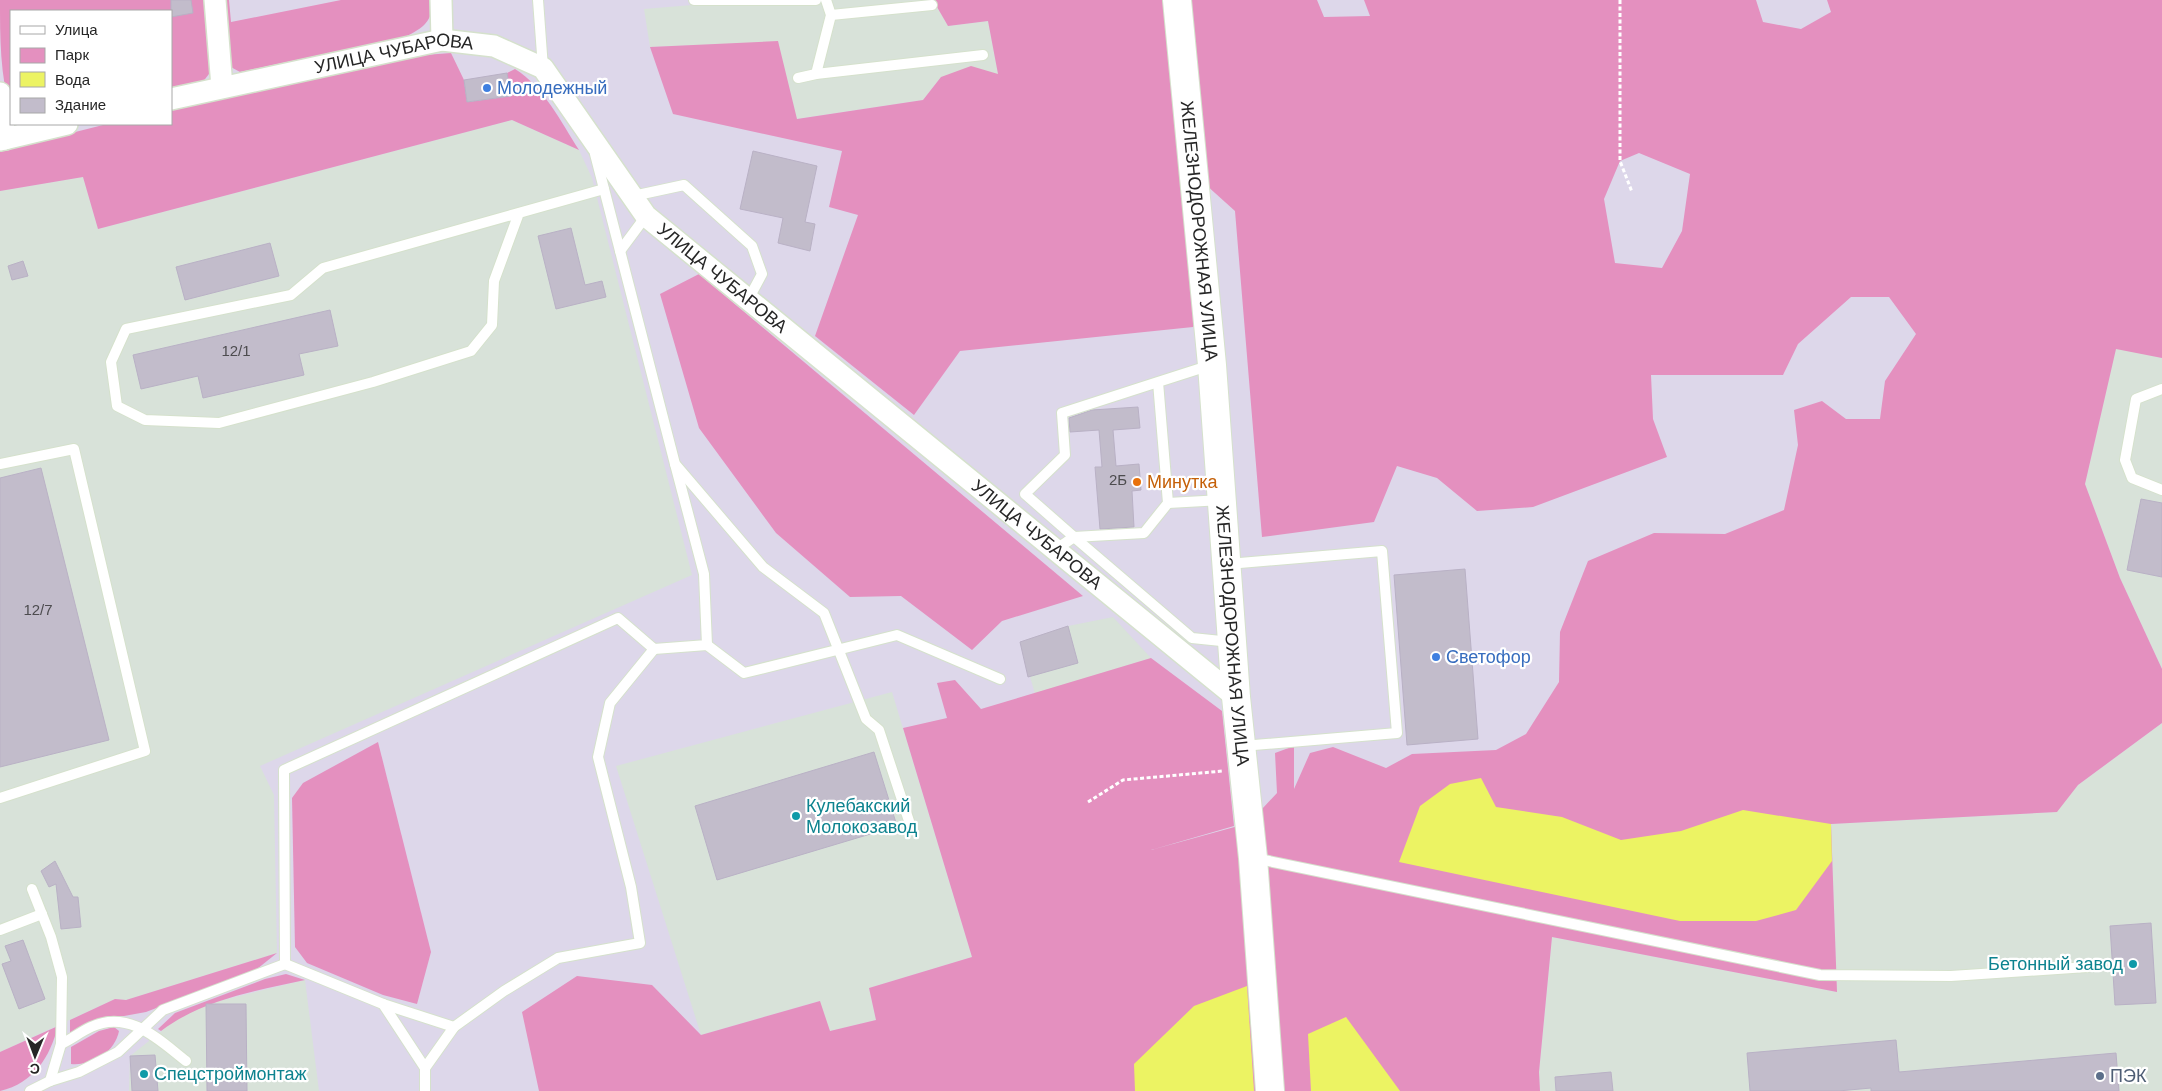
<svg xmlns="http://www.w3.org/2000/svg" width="2162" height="1091" viewBox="0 0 2162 1091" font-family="Arial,sans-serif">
<rect width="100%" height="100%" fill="#ddd7ea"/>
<!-- industrial -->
<g fill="#d8e2d9">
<path d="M752 0H933L948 26 988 21 998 74 941 77 923 100 796 119 778 42 650 47 644 9Z"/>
<path d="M512 120 579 150 592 178 692 575 260 766 274 795 277 953 126 1000 115 999 0 1052V191L83 177 98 229Z"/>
<path d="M2116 348 2162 358V669L2120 578 2085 484Z"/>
<path d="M1113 617 1151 658 1035 694 1020 642 1068 626Z"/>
<path d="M892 692 972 957 869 988 876 1020 830 1031 819 1001 701 1035 616 766Z"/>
<path d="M2162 723V1091H1540L1539 1073 1552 937 1837 992 1831 824 2056 812 2078 785Z"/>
<path d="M305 980 319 1091H129L130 1056 178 1018 206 1004Z"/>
</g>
<!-- green -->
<g fill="#e490bf" fill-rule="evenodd">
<path d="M0 0H209L212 70 202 83 171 90V11H11V112C0 76 0 37 0 0Z"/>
<path d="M220 0H229L231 22 341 0H434C431 22 425 27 405 37L240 72 229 66Z"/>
<path d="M933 0H1169L1196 322 1193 327 960 351 914 415 815 336 858 215 829 207 842 151 673 114 650 47 778 41 797 119 923 100 941 77 971 66 998 74 988 21 948 26Z"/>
<path d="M1185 0H1317L1324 17 1370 16 1364 0H1756L1763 22 1801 29 1831 12 1827 0H2162V358L2116 349 2085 484 2120 578 2162 669V723L2078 785 2057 812 1831 824 1837 992 1552 937 1539 1072 1540 1091H539L522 1012 577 976 652 985 701 1035 820 1001 830 1031 876 1020 869 988 972 957 903 728 947 718 937 683 955 680 981 709 1151 658 1222 711 1234 826 1151 850 1249 823 1277 793 1275 753 1294 746V789L1310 753 1333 747 1386 768 1412 754 1496 750 1526 734 1559 682 1560 632 1588 561 1654 533 1725 534 1784 510 1798 445 1794 410 1822 401 1846 419H1880L1885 381 1916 334 1889 297H1851L1798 344 1783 375H1651L1653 419 1667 457 1533 507 1477 511 1437 478 1397 466 1374 522 1262 537 1235 211 1205 184ZM1639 153 1690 174 1682 231 1662 268 1615 263 1604 199 1620 161Z"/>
<path d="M451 53 464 80 467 102 511 96 507 73 515 69C544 87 561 122 579 150L512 120 98 229 83 177 0 191V151L107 124H171V108L412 56Z"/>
<path d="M699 274 1083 596 1002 621 972 650 901 596 850 597 776 533 699 428 660 294Z"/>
<path d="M378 742 431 952 417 1004 383 995 307 963 295 947 292 798 303 783Z"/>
<path d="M277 953 257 969 146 1012 124 1016H109L88 1023 70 1035V1020L115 999 126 1000Z"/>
<path d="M286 974 305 980C254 991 204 999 161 1031L158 1029 175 1013 265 979Z"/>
<path d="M58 1026C50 1057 34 1083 0 1091V1052Z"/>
<path d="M114 1027 119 1031C115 1052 92 1066 71 1064V1047L99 1031Z"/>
</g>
<!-- water -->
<g fill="#ecf363">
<path d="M1481 778 1496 807 1562 817 1621 840 1681 831 1743 810 1831 824 1832 861 1796 910 1756 921H1680L1399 862 1420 806 1450 784Z"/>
<path d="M1247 986 1254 1091H1135L1134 1064 1194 1006Z"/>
<path d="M1346 1017 1400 1091H1311L1308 1034Z"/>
</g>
<!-- building -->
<g fill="#c2bccb" stroke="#b9b1c5">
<path d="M171 0H191L193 13 171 17Z"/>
<path d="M507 73 511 96 467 102 464 80Z"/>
<path d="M753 151 817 166 805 222 815 224 810 251 778 243 783 218 740 209Z"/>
<path d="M571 228 585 285 602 281 606 297 556 309 538 236Z"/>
<path d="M270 243 279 276 185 300 176 267Z"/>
<path d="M23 261 28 276 12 280 8 266Z"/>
<path d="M330 310 338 346 299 354 304 375 203 398 198 376 141 389 133 355Z"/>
<path d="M1138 407 1140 428 1113 430 1116 466 1139 464 1141 490 1132 491 1134 527 1100 529 1095 467H1102L1099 430 1070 432 1069 418 1092 410Z"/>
<path d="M41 468 109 740 0 767V478Z"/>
<path d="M2141 499 2162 503V577L2127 570Z"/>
<path d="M1465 569 1478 739 1407 745 1394 575Z"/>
<path d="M1068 626 1078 663 1028 677 1020 642Z"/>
<path d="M874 752 897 826 717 880 695 806Z"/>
<path d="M55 861 73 897H78L81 927 61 929 56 884 49 887 41 871Z"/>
<path d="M2151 923 2156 1003 2115 1005 2110 926Z"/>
<path d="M23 940 45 999 19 1009 2 964 11 961 5 946Z"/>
<path d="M206 1004H246L247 1091H207Z"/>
<path d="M1896 1040 1899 1072 2116 1053 2119 1091H1871V1088L1838 1091H1750L1747 1053Z"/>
<path d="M155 1055 158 1091H132L130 1056Z"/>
<path d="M1611 1072 1613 1091H1556L1555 1077Z"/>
</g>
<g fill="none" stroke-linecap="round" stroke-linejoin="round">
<!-- lane casing -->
<g stroke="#d5e1cc" stroke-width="12">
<g id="lane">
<path d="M538 0 543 68"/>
<path d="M694 0H816"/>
<path d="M831 15 932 5"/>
<path d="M816 74 831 15 826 0"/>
<path d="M798 78 816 74 983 55"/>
<path d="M595 154 675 464 763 567 824 613 866 719 879 730 909 821"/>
<path d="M633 196 684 185 752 246 762 274 748 300"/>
<path d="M519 213 494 281 492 325 471 351 373 382 219 423 145 420 117 406 111 362 126 329 291 295 323 268 604 189"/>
<path d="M620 251 646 216"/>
<path d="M1158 382 1062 413 1065 455 1025 494 1074 537 1144 533 1168 503 1158 382 1211 365"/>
<path d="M2162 389 2136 399 2125 460 2132 478 2162 490"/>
<path d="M0 464 74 449 145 751 0 798"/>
<path d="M1168 503 1222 500"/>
<path d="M1055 550 1074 537 1192 638 1231 642"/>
<path d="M1228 564 1382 551 1397 733 1242 746"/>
<path d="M707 645 744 673 897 635 1000 679"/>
<path d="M1254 858 1820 975 1951 976 2087 967"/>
<path d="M32 889 51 937 62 977 61 1044 50 1081"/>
<path d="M0 930 42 914"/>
<path d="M285 964 383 1004 425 1068"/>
<path d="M383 1004 454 1027"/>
<path d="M61 1044C72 1039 80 1032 91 1027 129 1009 159 1040 186 1061"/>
<path d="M30 1091 50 1081 79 1072 118 1052 163 1010 285 964 284 770 618 618 654 649 707 645 704 574 675 464"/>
<path d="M425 1091V1068L454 1027 504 991 558 958 640 943 631 887 598 757 610 703 654 649"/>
</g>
</g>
<!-- street casing -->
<g stroke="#d5e1cc" stroke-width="24">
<g id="street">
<path d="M215 0 222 87"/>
<path d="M441 0 442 40"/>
<path d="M0 93 5 139"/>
<path id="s1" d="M171 99 442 40 494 46 543 68 646 216 1236 697"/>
<path d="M0 140 67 124"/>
</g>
</g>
<!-- secondary casing -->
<g stroke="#d5e1cc" stroke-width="30">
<g id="secondary">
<path id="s2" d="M1177 0 1212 365 1236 697 1253 858 1270 1091"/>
</g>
</g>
<!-- path -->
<g stroke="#fff" stroke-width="3" stroke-dasharray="4 2.5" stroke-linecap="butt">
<path d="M1620 0V161L1632 192"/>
<path d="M1088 802 1123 780 1223 771"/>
</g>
<!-- lane -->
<use href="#lane" stroke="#fff" stroke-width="10"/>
<!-- street -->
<use href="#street" stroke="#fff" stroke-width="21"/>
<!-- secondary -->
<use href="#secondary" stroke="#fff" stroke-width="28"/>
</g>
<!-- markers -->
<g fill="#3f7fe0" stroke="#fff" stroke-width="2">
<circle cx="487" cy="88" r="5"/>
<circle cx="1436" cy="657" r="5"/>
</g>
<circle fill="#e8710a" stroke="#fff" stroke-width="2" cx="1137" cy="482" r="5"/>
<g fill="#0f9aa8" stroke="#fff" stroke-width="2">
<circle cx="796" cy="816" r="5"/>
<circle cx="2133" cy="964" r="5"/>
<circle cx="144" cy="1074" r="5"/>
</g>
<circle fill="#5c6f8a" stroke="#fff" stroke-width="2" cx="2100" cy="1076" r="5"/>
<g text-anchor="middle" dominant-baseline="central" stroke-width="4.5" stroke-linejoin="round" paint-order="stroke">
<!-- number labels -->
<g font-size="15" fill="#4d4c4f">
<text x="236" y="350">12/1</text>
<text x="1118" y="479">2Б</text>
<text x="38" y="609">12/7</text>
</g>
<!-- street labels -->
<g font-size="18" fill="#262626" stroke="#fff">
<text stroke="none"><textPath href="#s1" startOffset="228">УЛИЦА ЧУБАРОВА</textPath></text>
<text stroke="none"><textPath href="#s2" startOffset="232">ЖЕЛЕЗНОДОРОЖНАЯ УЛИЦА</textPath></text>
<text stroke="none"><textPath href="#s1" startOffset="662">УЛИЦА ЧУБАРОВА</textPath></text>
<text stroke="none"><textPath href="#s1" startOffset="1068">УЛИЦА ЧУБАРОВА</textPath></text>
<text stroke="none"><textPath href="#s2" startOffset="638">ЖЕЛЕЗНОДОРОЖНАЯ УЛИЦА</textPath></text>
</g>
<!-- shop labels -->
<g font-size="18" fill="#366cbe" stroke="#fff" text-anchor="start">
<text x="497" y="88">Молодежный</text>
<text x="1446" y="657">Светофор</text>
</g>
<!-- food labels -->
<g font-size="18" fill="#c56008" stroke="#fff" text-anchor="start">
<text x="1147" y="482">Минутка</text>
</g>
<!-- culture labels -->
<g font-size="18" fill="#0d838f" stroke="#fff" text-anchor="start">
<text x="806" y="806">Кулебакский<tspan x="806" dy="21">Молокозавод</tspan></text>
<text x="2123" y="964" text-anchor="end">Бетонный завод</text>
<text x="154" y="1074">Спецстроймонтаж</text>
</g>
<!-- service labels -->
<g font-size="18" fill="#4e5e75" stroke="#fff" text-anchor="start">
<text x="2110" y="1076">ПЭК</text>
</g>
</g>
<!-- legend -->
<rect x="10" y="10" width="162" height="115" fill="#ffffff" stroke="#a8a8a8"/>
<rect x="20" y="26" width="25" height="8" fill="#ffffff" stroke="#a8a8a8"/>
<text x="55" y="35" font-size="15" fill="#262626">Улица</text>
<rect x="20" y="48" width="25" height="15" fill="#e490bf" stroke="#a8a8a8"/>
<text x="55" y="60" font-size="15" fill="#262626">Парк</text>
<rect x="20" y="72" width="25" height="15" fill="#ecf363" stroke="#a8a8a8"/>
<text x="55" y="85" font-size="15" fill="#262626">Вода</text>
<rect x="20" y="98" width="25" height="15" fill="#c2bccb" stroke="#a8a8a8"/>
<text x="55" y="110" font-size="15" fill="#262626">Здание</text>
<!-- north arrow -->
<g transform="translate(35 1056) rotate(181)" stroke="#ffffff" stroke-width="4" paint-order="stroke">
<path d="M0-4L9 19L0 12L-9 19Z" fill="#262626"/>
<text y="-8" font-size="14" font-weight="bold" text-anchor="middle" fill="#262626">С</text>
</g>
</svg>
